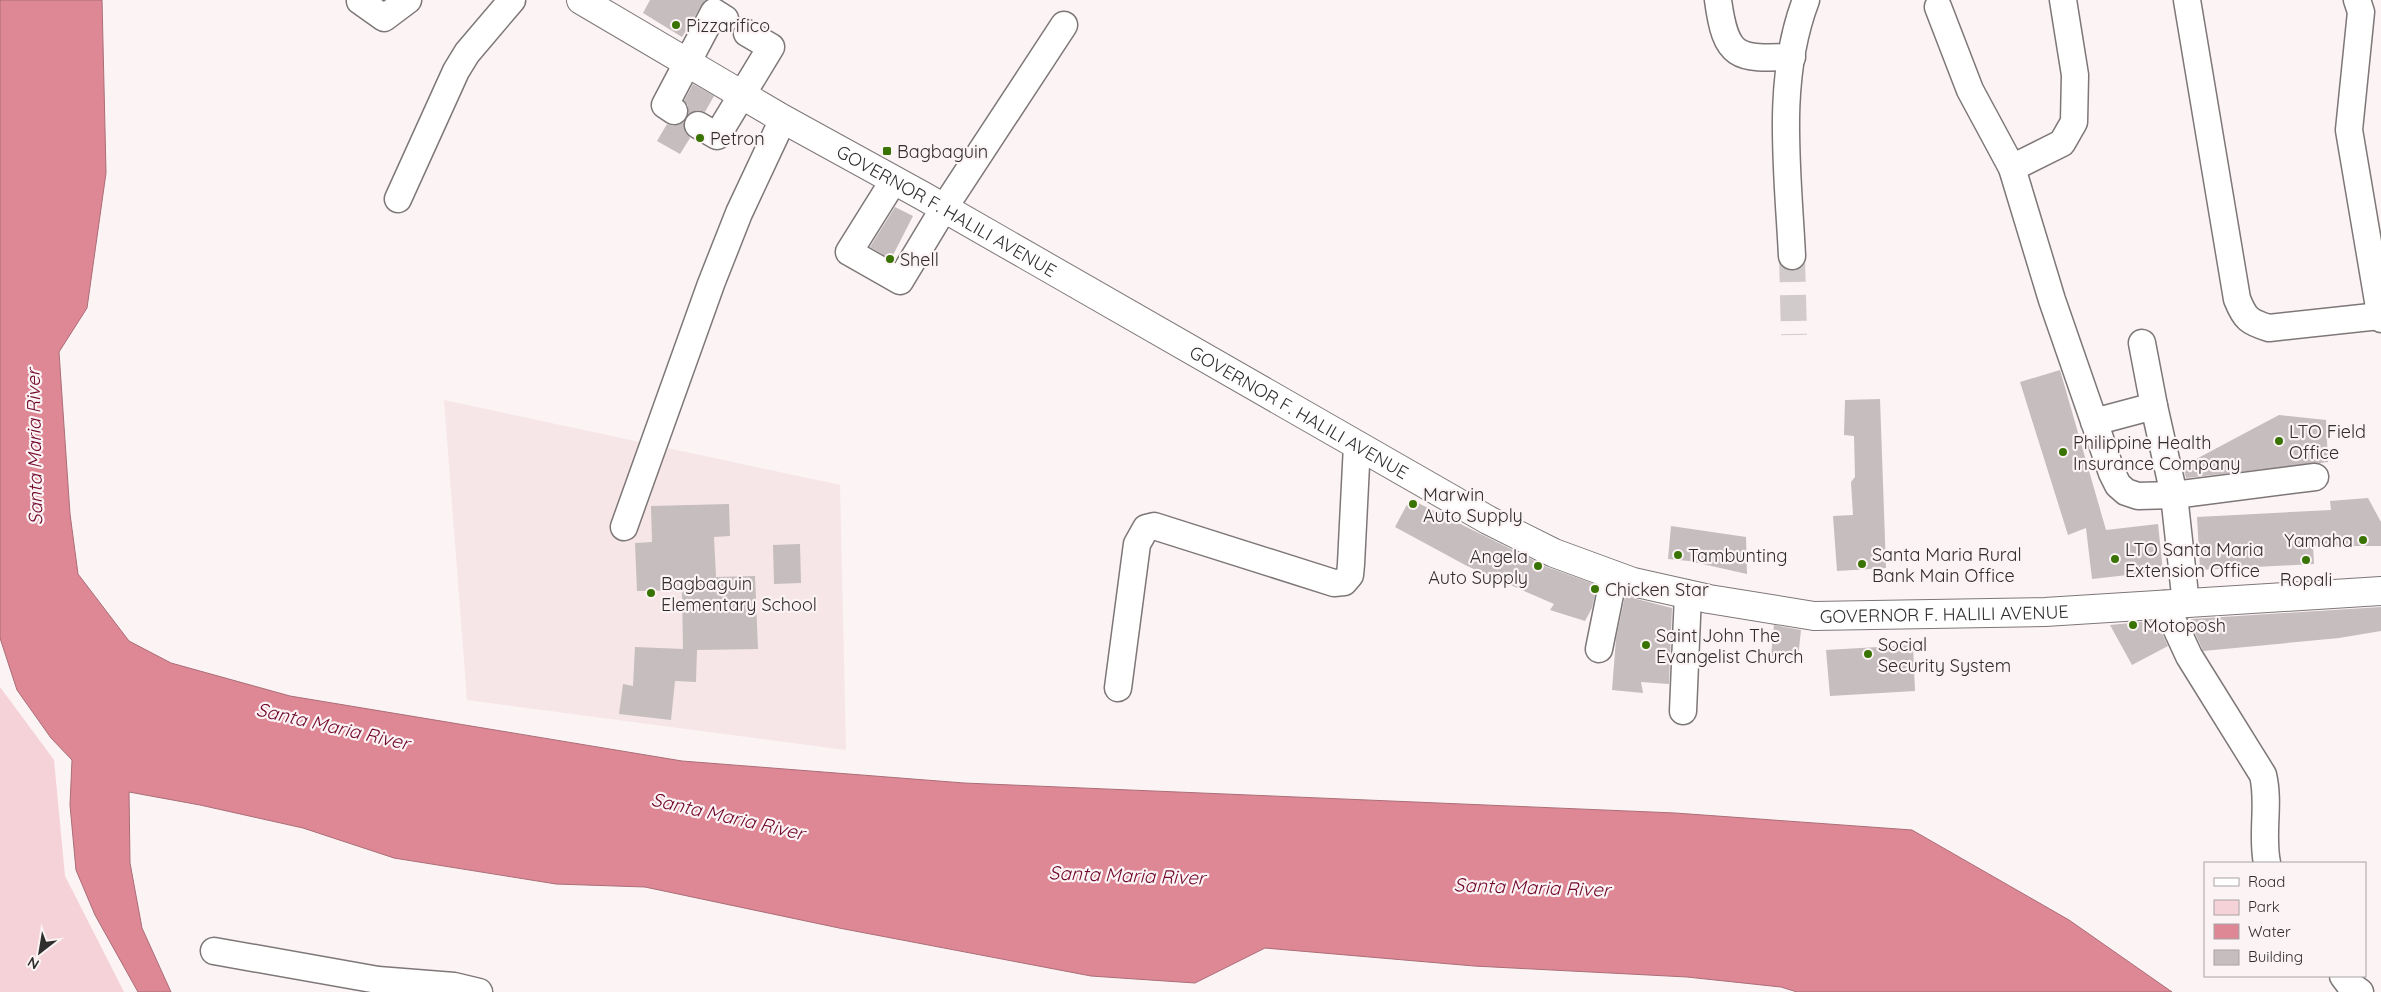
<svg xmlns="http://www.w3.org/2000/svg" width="2381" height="992" viewBox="0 0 2381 992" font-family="Quicksand,sans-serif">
<rect width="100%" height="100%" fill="#fbf3f4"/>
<!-- built -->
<path fill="#f7e6e8" d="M444 400 840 485 846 750 467 700Z"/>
<!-- green -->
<path fill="#f5d2d7" d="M0 687 54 760 65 876 124 992H0Z"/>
<!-- water -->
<path fill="#de8896" stroke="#aa6d77" d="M0 0H102L106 173 87 308 59 352 70 514 78 574 129 641 171 663 290 696 682 761 964 783 1675 813 1912 830 2069 920 2172 992H1797L1781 987 1687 977 1474 966 1265 948 1195 983 1091 976 839 928 645 887 556 884 394 858 303 828 200 805 129 792 130 863 142 928 171 992H138L95 915 76 870 70 805 72 760 51 738 17 690 0 638Z"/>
<!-- building -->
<g fill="#c5bdbe">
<path d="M650 0H705L682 37 643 13Z"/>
<path d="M693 84 714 96 705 112 698 110 688 114V105L684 101Z"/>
<path d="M684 122 685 132 690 138 680 154 657 141 667 124 674 126Z"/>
<path d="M895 207 913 216 891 259 870 247Z"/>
<path d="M2060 370 2106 530 2158 524 2163 571 2092 579 2086 528 2068 535 2020 382Z"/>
<path d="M1880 399 1886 568 1837 571 1833 516 1853 515 1851 482 1855 477 1854 436 1844 435 1845 400Z"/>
<path d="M2279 415 2326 420 2328 462 2186 478 2183 466Z"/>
<path d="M2368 498 2381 522V546H2313L2314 564 2200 570 2197 517 2331 510 2330 501Z"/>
<path d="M1410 499 1547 567 1597 585 1592 608 1585 621 1550 610 1554 604 1467 566 1395 527Z"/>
<path d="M729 504 730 536 714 537 716 577 755 576 758 649 697 650 696 682 675 681 671 720 619 714 623 684 633 686 635 647 683 649 682 590 637 591 635 543 652 542 651 506Z"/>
<path d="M1671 526 1746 537 1747 574 1689 561 1668 559Z"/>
<path d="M800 544 801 583 774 584 773 545Z"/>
<path d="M1625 596 1672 608 1669 684 1641 682 1643 693 1612 690 1616 639Z"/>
<path d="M2381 607V631L2339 638 2203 651 2192 626 2191 619Z"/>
<path d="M2151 621 2152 623 2156 621 2168 646 2132 665 2110 625Z"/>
<path d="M1774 625 1801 630 1798 658 1771 656Z"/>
<path d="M1913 645 1915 691 1830 696 1826 650Z"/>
</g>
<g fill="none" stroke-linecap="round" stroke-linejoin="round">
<!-- minor-tunnel -->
<path stroke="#d2cbcc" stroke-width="26" stroke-dasharray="26 13" stroke-linecap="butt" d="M1792 256 1794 335"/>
<!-- minor casing -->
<g stroke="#7e7777" stroke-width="29">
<g id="minor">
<path d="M1718 0C1726 59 1737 59 1792 57"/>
<path d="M2187 0 2237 299C2245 319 2249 322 2269 328L2380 316"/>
<path d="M2357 0 2361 12 2349 130 2381 319"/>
<path d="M360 1 384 18 408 0"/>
<path d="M1938 7 1970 90 2012 168 2052 300 2112 473 2118 485 2126 492 2138 496 2174 495 2154 406 2094 422"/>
<path d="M674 111 665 105 714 12 725 19"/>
<path d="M698 125 717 136 771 47 747 33"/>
<path d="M2012 168 2062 143 2074 122 2075 75 2063 0"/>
<path d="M894 180 849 252 900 281 944 208 1064 25"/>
<path d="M398 199 456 71 467 53 512 0"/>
<path d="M1792 256C1788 172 1775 81 1806 0"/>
<path d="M2142 343 2154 406"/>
<path d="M624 527 711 284 739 213 783 119"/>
<path d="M2165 604 2189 656 2263 775C2270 804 2261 834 2267 863"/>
<path d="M2186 604 2174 495 2315 477"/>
<path d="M1599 649 1614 575"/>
<path d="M1118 688 1137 544 1146 528 1154 526 1334 583 1344 582 1350 575 1351 564 1357 445"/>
<path d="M1683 711 1688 594"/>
<path d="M214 951 378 980 454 986 479 992"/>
<path d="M2343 976 2349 984 2360 992"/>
</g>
</g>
<!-- major casing -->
<g stroke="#7e7777" stroke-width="30">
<g id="major">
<path id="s1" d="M581 0 783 119 923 196 1488 520 1554 553 1633 582 1709 599 1814 616 2045 612 2381 591"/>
</g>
</g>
<!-- minor -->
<use href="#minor" stroke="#fff" stroke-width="26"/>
<!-- major -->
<use href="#major" stroke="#fff" stroke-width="28"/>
</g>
<!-- markers -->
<g fill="#397302" stroke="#fbf3f4" stroke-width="2">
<circle cx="676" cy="25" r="5"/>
<circle cx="700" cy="138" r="5"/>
<rect x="882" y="146" width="10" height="10" rx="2.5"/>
<circle cx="890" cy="259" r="5"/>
<circle cx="2279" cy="441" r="5"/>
<circle cx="2063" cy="452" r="5"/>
<circle cx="1413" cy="504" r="5"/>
<circle cx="2363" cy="540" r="5"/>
<circle cx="1678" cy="555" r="5"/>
<circle cx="2115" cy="559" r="5"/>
<circle cx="2306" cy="560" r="5"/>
<circle cx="1862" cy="564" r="5"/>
<circle cx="1538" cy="566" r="5"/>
<circle cx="1595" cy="589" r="5"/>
<circle cx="651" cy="593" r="5"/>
<circle cx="2133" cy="625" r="5"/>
<circle cx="1646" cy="645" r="5"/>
<circle cx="1868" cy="654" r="5"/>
</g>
<g text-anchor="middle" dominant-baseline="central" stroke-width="4.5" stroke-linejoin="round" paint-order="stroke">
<!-- poi labels -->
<g font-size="18" fill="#302d2e" stroke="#fbf3f4" text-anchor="start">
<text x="686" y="25">Pizzarifico</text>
<text x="710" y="138">Petron</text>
<text x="897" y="151">Bagbaguin</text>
<text x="900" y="259">Shell</text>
<text x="2289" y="431">LTO Field<tspan x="2289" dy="21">Office</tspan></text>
<text x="2073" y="442">Philippine Health<tspan x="2073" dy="21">Insurance Company</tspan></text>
<text x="1423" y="494">Marwin<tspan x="1423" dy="21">Auto Supply</tspan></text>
<text x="2353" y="540" text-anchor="end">Yamaha</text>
<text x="2125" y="549">LTO Santa Maria<tspan x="2125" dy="21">Extension Office</tspan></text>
<text x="1872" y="554">Santa Maria Rural<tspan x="1872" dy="21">Bank Main Office</tspan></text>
<text x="1688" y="555">Tambunting</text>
<text x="1528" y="556" text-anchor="end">Angela<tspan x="1528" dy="21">Auto Supply</tspan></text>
<text x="2306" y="579" text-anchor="middle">Ropali</text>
<text x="661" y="583">Bagbaguin<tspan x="661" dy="21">Elementary School</tspan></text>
<text x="1605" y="589">Chicken Star</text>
<text x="2143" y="625">Motoposh</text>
<text x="1656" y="635">Saint John The<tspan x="1656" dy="21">Evangelist Church</tspan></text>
<text x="1878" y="644">Social<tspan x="1878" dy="21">Security System</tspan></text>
</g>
<!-- street labels -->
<g font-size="18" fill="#302d2e" stroke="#fbf3f4">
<text stroke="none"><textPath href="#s1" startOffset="422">GOVERNOR F. HALILI AVENUE</textPath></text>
<text stroke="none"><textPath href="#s1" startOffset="828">GOVERNOR F. HALILI AVENUE</textPath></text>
<text stroke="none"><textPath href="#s1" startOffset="1518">GOVERNOR F. HALILI AVENUE</textPath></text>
</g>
<!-- water labels -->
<g font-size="19" font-style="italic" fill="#71082c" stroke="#fbf3f4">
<text transform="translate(34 447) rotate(-91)">Santa Maria River</text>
<text transform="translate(333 726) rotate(13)">Santa Maria River</text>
<text transform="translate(728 816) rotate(13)">Santa Maria River</text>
<text transform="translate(1127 875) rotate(2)">Santa Maria River</text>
<text transform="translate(1532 887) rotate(2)">Santa Maria River</text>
</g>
</g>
<!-- legend -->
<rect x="2204" y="862" width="162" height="115" fill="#fbf3f4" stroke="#aaa4a5"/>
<rect x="2214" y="878" width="25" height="8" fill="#ffffff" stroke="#aaa4a5"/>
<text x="2248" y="887" font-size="15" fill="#302d2e">Road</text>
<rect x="2214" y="900" width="25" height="15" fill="#f5d2d7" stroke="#aaa4a5"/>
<text x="2248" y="912" font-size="15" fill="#302d2e">Park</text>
<rect x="2214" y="924" width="25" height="15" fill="#de8896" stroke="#aaa4a5"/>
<text x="2248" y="937" font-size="15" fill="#302d2e">Water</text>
<rect x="2214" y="950" width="25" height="15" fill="#c5bdbe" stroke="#aaa4a5"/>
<text x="2248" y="962" font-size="15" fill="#302d2e">Building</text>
<!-- north arrow -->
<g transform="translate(40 952) rotate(211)" stroke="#fbf3f4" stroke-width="4" paint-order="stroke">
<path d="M0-4L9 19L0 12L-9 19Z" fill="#302d2e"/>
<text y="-8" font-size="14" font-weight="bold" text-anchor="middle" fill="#302d2e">N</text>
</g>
</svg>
